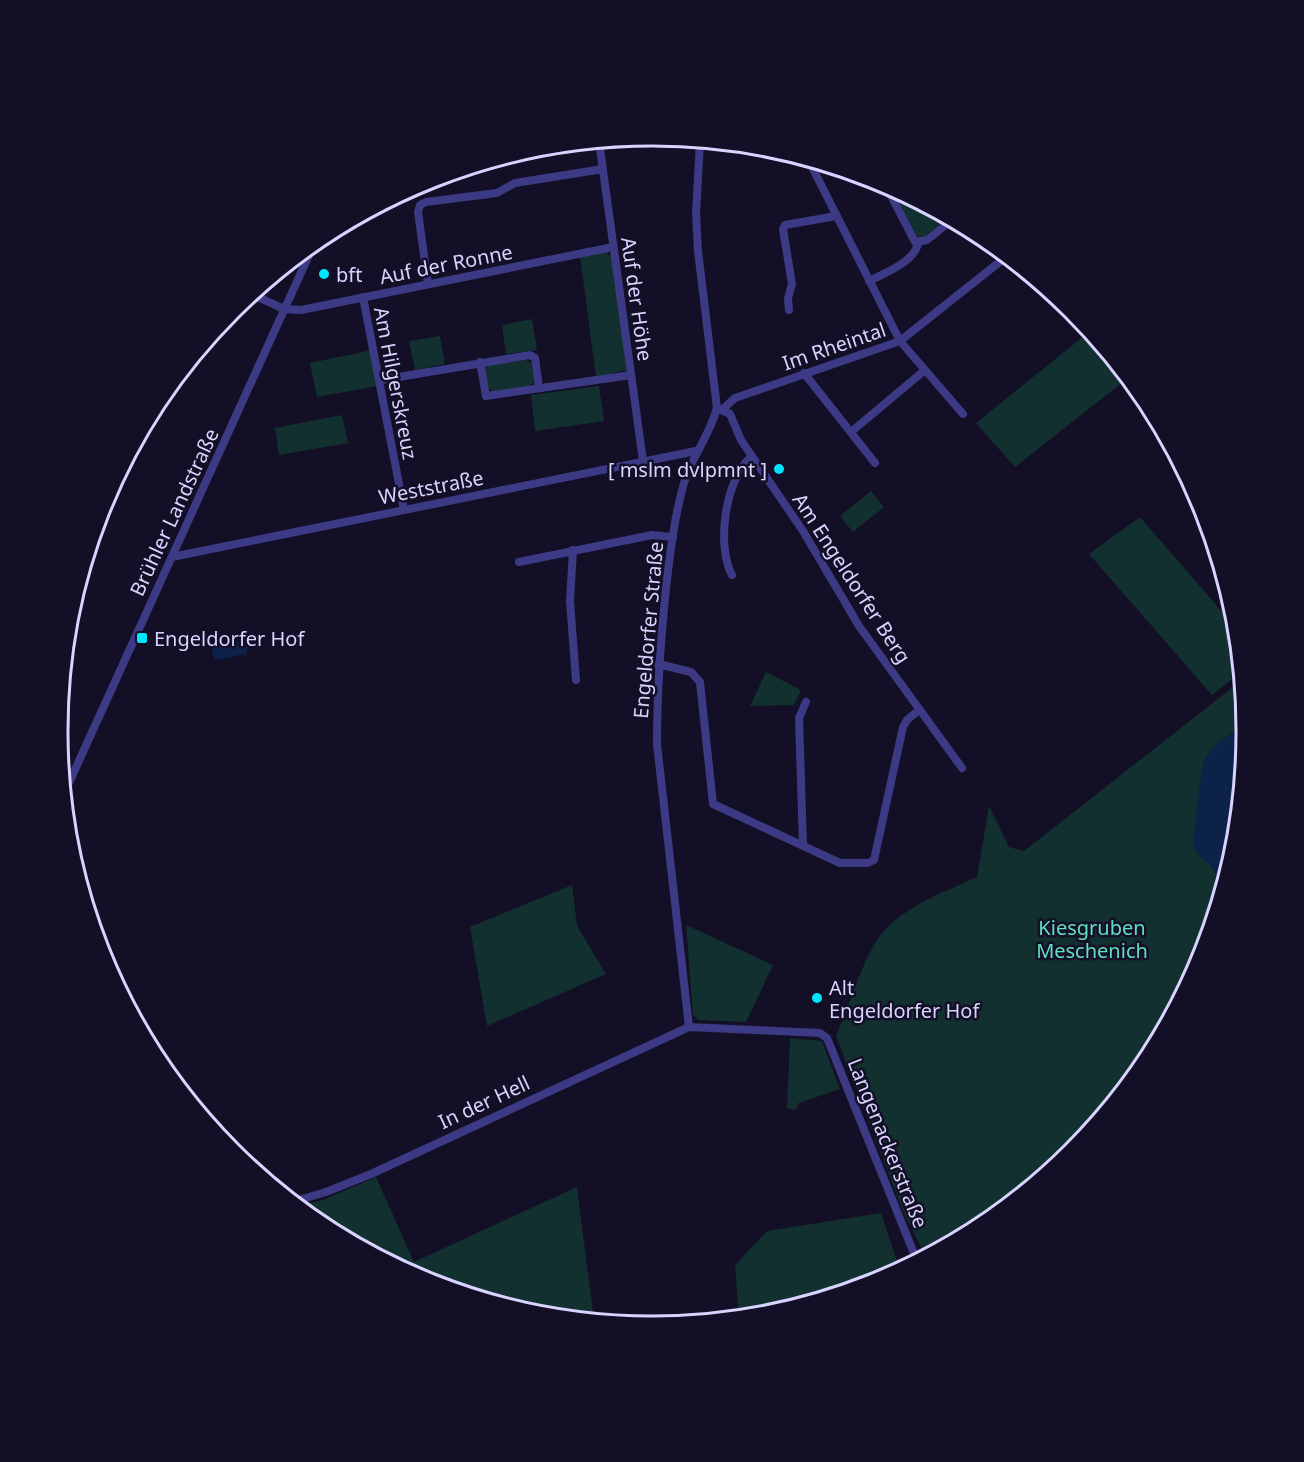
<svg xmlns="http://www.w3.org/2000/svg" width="1304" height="1462" viewBox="0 0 1304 1462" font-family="'Noto Sans',sans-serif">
<rect width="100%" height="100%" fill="#130f26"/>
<!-- green -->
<g fill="#12302f">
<path d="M911 198 947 218 924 237 916 236 899 204Z"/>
<path d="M606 252 613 258 627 370 596 377 580 256Z"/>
<path d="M532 319 537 350 506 354 502 325Z"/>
<path d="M1090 331 1128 378 1015 467 976 423Z"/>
<path d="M440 336 445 364 415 370 409 341Z"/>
<path d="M372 350 378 386 317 397 310 363Z"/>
<path d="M527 360 531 363 534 382 530 386 492 391 488 388 485 369 488 365Z"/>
<path d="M599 386 604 421 535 431 531 395Z"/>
<path d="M342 415 348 443 279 455 275 428Z"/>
<path d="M871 491 884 507 853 532 840 516Z"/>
<path d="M1140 517 1237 629 1241 672 1212 695 1089 554Z"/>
<path d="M766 672 801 690 794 705 750 706Z"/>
<path d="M1242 680 1247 731 1235 847 1202 959 1147 1062 1072 1152 982 1226 926 1256 904 1214 836 1036C849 1006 858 973 874 945 894 909 943 893 977 877L989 806 1009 847 1024 851Z"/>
<path d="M572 885 577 926 606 974 487 1026 470 927Z"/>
<path d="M686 925 773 965 746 1022 699 1020 693 1015Z"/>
<path d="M790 1038 822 1041 840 1089 799 1103 795 1110 787 1108Z"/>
<path d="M376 1177 414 1262 577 1187 594 1320C575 1318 554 1318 535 1314 453 1296 362 1259 297 1206L323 1200Z"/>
<path d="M881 1213 900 1270C857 1293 787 1313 739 1317L735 1265 767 1231Z"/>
</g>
<!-- water -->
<g fill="#0c2248">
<path d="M241 641 248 646 246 654 216 660 212 654 213 648Z"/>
<path d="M1246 722 1235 847 1217 909 1214 899 1219 895C1220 856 1197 865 1194 844 1193 835 1202 763 1205 758 1213 746 1220 740 1232 733 1238 729 1238 724 1246 722Z"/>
</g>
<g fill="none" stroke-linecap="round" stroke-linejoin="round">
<!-- minor -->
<g stroke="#3d3a85" stroke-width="8">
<path d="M599 141 643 461"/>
<path d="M808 159 900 341 963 414"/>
<path d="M885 184 915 242 927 240 952 220"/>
<path d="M869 281C884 273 913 263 918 244"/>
<path d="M428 284 418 212 420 205 426 202 497 193 515 183 603 169"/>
<path d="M251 294 284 309 301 310 613 247"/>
<path d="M363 297 404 510"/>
<path d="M789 310 788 298 792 284 783 229 785 225 836 216"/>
<path d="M480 362 486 396 631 375"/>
<path d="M804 373 875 463"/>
<path d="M381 380 530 355 535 358 539 388"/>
<path d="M717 408 730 414 741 440 803 531 859 626 962 768"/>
<path d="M723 409 735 398 900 341 1007 256"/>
<path d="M851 432 925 370"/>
<path d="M573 550 570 601 576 680"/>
<path d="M172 557 696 451"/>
<path d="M519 562 652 535 673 537"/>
<path d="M732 575C716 546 725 478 752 456"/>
<path d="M658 664 691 672 700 682 713 804 840 863H868L874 860 903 727 907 720 919 710"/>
<path d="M63 796 315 242"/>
<path d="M803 845 799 718 806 702"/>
<path d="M689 1027 657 744C657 688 661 634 667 579 671 547 675 514 684 483 692 456 710 435 717 408L698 251 696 213 700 141"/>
<path d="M292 1202 326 1192 371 1174 689 1027 820 1033 827 1038 917 1261"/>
</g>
</g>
<!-- markers -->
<g fill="#00e5ff" stroke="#130f26" stroke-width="2">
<circle cx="324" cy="274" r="6"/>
<circle cx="779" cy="469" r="6"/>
<rect x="136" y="632" width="12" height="12" rx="3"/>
<circle cx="817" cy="998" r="6"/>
</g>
<g text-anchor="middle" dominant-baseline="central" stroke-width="5" stroke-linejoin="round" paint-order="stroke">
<!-- street labels -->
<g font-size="20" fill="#d9d4ff" stroke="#130f26">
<text transform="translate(446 264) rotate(-11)">Auf der Ronne</text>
<text transform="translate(637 299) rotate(82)">Auf der Höhe</text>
<text transform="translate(834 346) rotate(-19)">Im Rheintal</text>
<text transform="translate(396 383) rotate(79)">Am Hilgerskreuz</text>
<text transform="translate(431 487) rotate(-11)">Weststraße</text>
<text transform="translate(174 512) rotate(-65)">Brühler Landstraße</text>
<text transform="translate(852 578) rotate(57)">Am Engeldorfer Berg</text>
<text transform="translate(648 630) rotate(-85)">Engeldorfer Straße</text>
<text transform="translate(484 1102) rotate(-25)">In der Hell</text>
<text transform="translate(888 1143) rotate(68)">Langenackerstraße</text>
</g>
<!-- poi labels -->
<g font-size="20" fill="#d9d4ff" stroke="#130f26" text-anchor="start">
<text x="336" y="274">bft</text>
<text x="767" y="469" text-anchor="end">[ mslm dvlpmnt ]</text>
<text x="154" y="638">Engeldorfer Hof</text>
<text x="829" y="987">Alt<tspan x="829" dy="23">Engeldorfer Hof</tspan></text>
</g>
<!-- park labels -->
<g font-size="20" fill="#5fe0c0" stroke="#130f26">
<text x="1092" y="927">Kiesgruben<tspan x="1092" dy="23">Meschenich</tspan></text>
</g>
</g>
<!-- crop -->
<path d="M0 0H1304V1462H0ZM652 146H652A584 584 0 0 1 1236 730V732A584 584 0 0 1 652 1316H652A584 584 0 0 1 68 732V730A584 584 0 0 1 652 146Z" fill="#130f26" fill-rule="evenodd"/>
<path fill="none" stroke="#d9d4ff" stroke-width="3" d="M652 146H652A584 584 0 0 1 1236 730V732A584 584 0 0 1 652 1316H652A584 584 0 0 1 68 732V730A584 584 0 0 1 652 146Z"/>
</svg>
